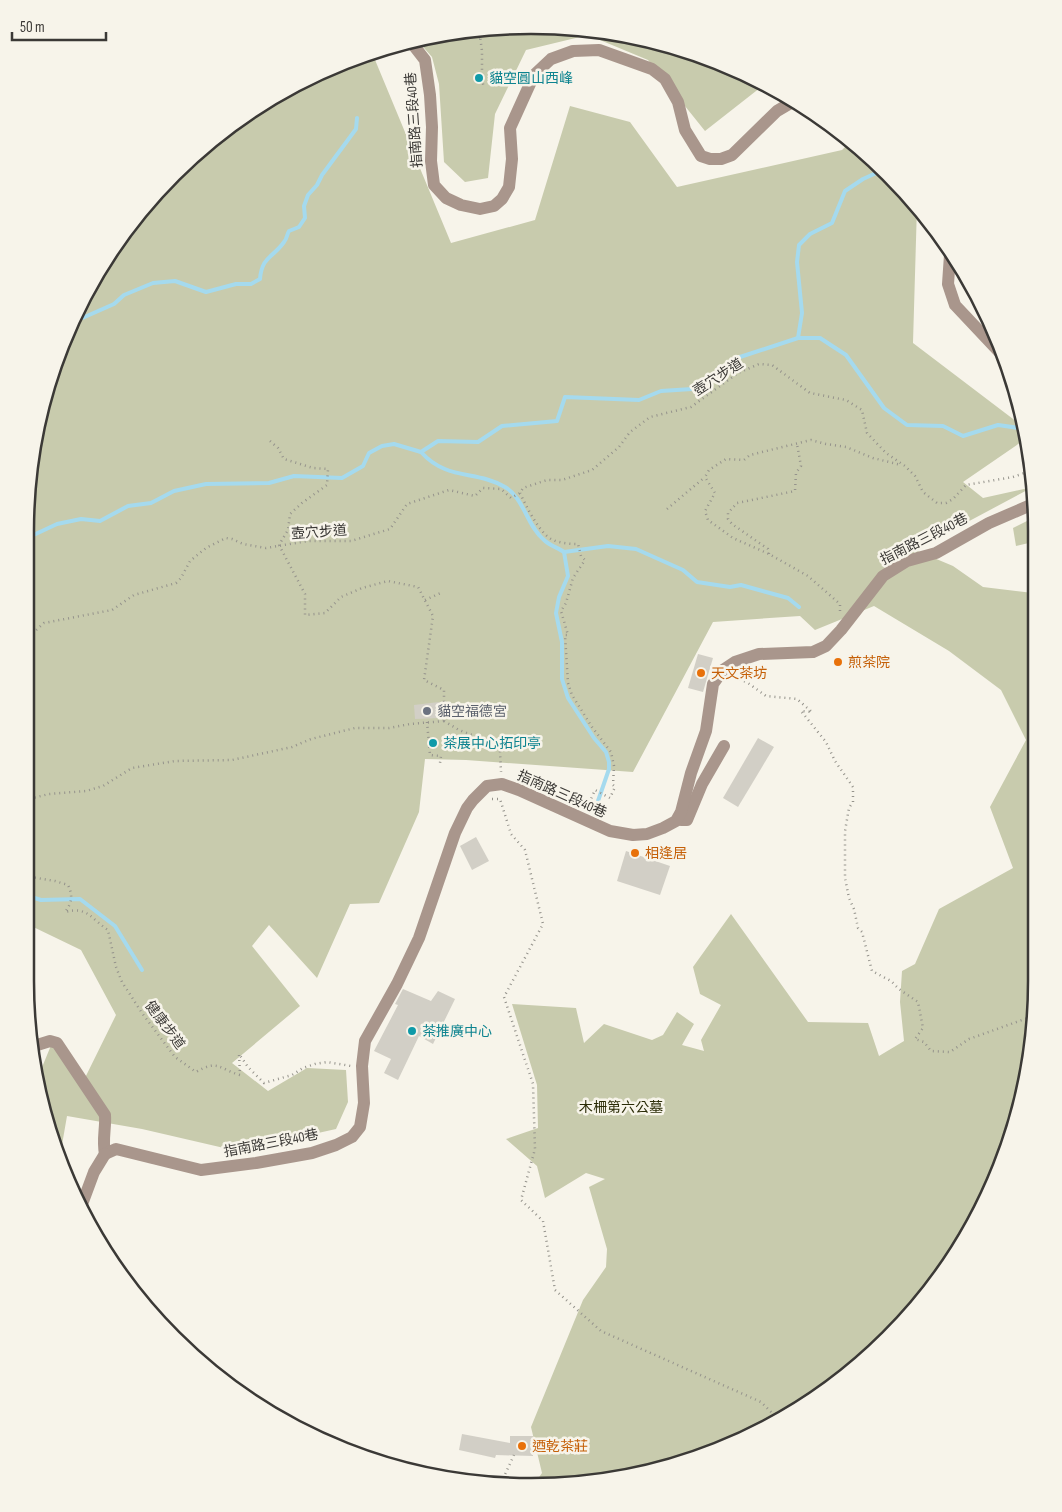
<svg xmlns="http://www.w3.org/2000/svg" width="1062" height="1512" viewBox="0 0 1062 1512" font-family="'Sofia Sans Condensed','Noto Sans TC',sans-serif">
<rect width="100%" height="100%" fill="#f7f4ea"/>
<!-- green -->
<g fill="#c8cbad">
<path d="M564 26 662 42 755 77 765 84 705 131 648 60 588 35 526 50 495 114 488 178 465 182 444 162 439 84 432 57 417 40 465 29Z"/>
<path d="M366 53 373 55 451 243 535 220 570 106 630 122 677 187 842 150 851 141 911 197 917 206 913 343 1025 428 1027 438 963 482 983 498 1033 487 915 550 953 566 983 587 1033 593 1036 1014 1020 1112 985 1205 933 1289 865 1361 755 1435 693 1460 597 1483H535L542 1473 531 1427 583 1300 606 1267 607 1249 589 1187 605 1179 586 1173 545 1198 537 1166 506 1139 538 1128 537 1085 512 1004 576 1008 584 1043 604 1024 652 1040 663 1035 677 1012 694 1024 682 1045 704 1051 701 1040 721 1005 700 994 693 967 731 914 808 1022 868 1023 879 1056 904 1041 900 1002 902 971 915 964 939 909 1013 868 990 807 1026 740 1001 690 949 651 874 606 815 630 800 616 713 622 633 772 466 760 425 759 419 812 379 903 350 904 317 978 269 925 252 946 300 1006 232 1063 268 1091 307 1068 346 1070 348 1102 336 1129 237 1151 142 1129 67 1116 59 1162 42 1112 38 1077 52 1043 82 1084 116 1015 81 950 25 923V531L35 432 63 338 93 278 130 223 197 151 278 93Z"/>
<path d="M1033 518V542L1016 546 1013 528Z"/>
</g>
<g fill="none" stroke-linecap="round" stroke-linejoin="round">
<!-- stream -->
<g stroke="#a5daee" stroke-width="4">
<path d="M71 323 114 304 124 295 153 283 175 281 206 292 236 284H251L260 279C262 256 273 258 284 242 287 239 287 234 289 231L299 227 305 218 304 206 308 195 317 185 322 175 356 129 357 118"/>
<path d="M798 338 802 313 797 262 799 245 810 234 832 223 845 191 863 179 883 170"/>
<path d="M421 452C447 481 476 470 505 487 524 498 527 526 544 540 549 545 558 548 564 552L568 576 559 597 556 613 562 642V679L568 698 594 738 606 752 609 762V769L598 801"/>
<path d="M25 539 57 524 81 519 100 521 128 506 151 503 174 491 206 484 269 483 294 476 342 478 363 466 369 453 382 446 394 444 421 452 438 441 478 442 502 426 557 421 565 397 639 400 661 391 692 389 740 357 798 338H820L846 355 884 408 907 425 943 426 963 436 998 425 1026 429"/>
<path d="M564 552 608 546 636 549 683 570 697 582 730 587 741 585 788 598 799 607"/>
<path d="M25 895 41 900 80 899 115 926 142 970"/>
</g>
</g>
<!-- building -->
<g fill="#d2cfc6">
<path d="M698 654 713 658 703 692 688 688Z"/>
<path d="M439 702 440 718 415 719 414 705Z"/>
<path d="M758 738 774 747 738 807 723 798Z"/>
<path d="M476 837 489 861 472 870 460 846Z"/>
<path d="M626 851 670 866 660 895 617 881Z"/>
<path d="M403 989 431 1001 438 991 455 999 433 1044 419 1036 398 1080 384 1073 391 1059 374 1051 398 1005 395 1004Z"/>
<path d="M462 1434 510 1443V1436H533V1456L496 1455 495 1458 459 1450Z"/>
</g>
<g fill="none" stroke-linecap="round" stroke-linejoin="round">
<!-- path -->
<g stroke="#95938c" stroke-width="2.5" stroke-dasharray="1 4" stroke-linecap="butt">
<path d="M479 29 482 51V81L484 87"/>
<path d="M455 32 474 35 481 38"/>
<path d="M270 441 278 448 284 459 313 468 328 469 327 485 302 503 290 514 288 530 279 545"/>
<path d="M520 493C526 506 539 532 551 539 559 543 569 544 578 544L581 556 585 560 573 578 566 603 561 611 568 635H565L568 683 572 695 592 727 611 752 614 766 613 785 615 787 610 798 595 790 587 808"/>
<path d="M667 509 705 477"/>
<path d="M279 545 305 594V615L325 613 341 597 362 588 388 581 418 587 433 616 424 680 444 690V721"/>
<path d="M769 554 768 549 732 524 728 519V513L737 503 795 491 796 473 801 466 797 444"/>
<path d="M425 600 443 592"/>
<path d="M840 611V604L808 576 769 554 733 538 708 520 705 511 715 493 705 477 709 470 726 459 744 460 750 455 811 440 826 444 846 447 873 458 901 465"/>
<path d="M25 640 44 623 112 610 134 595 176 583 181 578 190 561 206 548 226 538 232 539 243 544 266 548 308 541H351L390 529 407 504 449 490 475 496 483 488 501 489 511 498 520 493 523 488 547 480H562L592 470 619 447 630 432 650 417 691 407 738 373 759 364 772 365 810 393 846 400 862 410 867 433 886 453 905 466 915 476 923 492 937 503H946L953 499 966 485 1013 477 1033 470"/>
<path d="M735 677 748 683 766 696 797 699 812 712 801 711 826 742 835 761 853 787V802L849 808 845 831V878L849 898 854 909 858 928 862 932 872 971 891 981 899 989 918 1002 923 1028 915 1039 924 1042 931 1051 950 1052 969 1039 1036 1015"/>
<path d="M444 721 459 730 490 742 497 746 500 751 501 772"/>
<path d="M427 722 430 755 441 756 440 763"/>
<path d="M492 799H500L511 834 525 850 543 924 504 997 533 1084 535 1149 521 1200 543 1221 555 1290 601 1331 761 1402 778 1419"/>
<path d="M25 800 49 794 86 791 103 786 132 768 175 761 232 760 292 747 311 739 355 728H389L410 724 444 721"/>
<path d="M25 876 55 881 68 885C73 895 72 903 65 912 88 906 91 919 108 930L116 967 122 982 142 1013 175 1057 196 1072C218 1059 219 1069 240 1075L239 1054 248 1067 264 1083 292 1075 303 1068 315 1064 327 1062 351 1066"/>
<path d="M501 1483 514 1455"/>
</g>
<!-- minor -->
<g stroke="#a9968c" stroke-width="12">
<path d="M411 42 425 60 430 95 432 127 431 161 434 185 446 198 461 205 480 209 494 206 502 199 509 187 512 159 510 128 534 75 551 59 573 51 599 50 652 69 665 79 678 102 685 130 701 156 710 159H721L732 155 777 111 794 101"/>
<path d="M950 255 948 284 955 305 1003 356"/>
<path d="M681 820H687L702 784 724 746"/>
<path d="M34 1046 50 1041 57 1043 105 1115C106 1128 102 1140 105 1154"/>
<path d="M105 1154 116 1149 201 1170 256 1163 312 1153 336 1145 352 1137 360 1127 364 1103 362 1066 365 1041 397 984 419 938 455 833 467 808 473 800 487 786 502 784 519 790 610 831 633 835 647 834 663 828 676 821 681 812 691 773 706 731 713 684 723 670 735 662 759 654 813 652 826 646 841 630 883 576 907 561 936 553 989 523 1033 504"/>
<path d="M81 1207 94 1172 105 1154"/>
</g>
</g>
<!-- markers -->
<g fill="#0f9aa8" stroke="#f7f4ea" stroke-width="2">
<circle cx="479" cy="78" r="5"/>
<circle cx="433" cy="743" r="5"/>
<circle cx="412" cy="1031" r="5"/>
</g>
<g fill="#e8710a" stroke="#f7f4ea" stroke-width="2">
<circle cx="838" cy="662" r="5"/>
<circle cx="701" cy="673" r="5"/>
<circle cx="635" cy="853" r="5"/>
<circle cx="522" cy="1446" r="5"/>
</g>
<circle fill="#6b7280" stroke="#f7f4ea" stroke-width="2" cx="427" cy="711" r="5"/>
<g text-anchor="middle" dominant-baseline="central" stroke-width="5" stroke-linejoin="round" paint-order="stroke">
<!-- culture labels -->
<g font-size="14" fill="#0d838f" stroke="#f7f4ea" text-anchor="start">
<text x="489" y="78">貓空圓山西峰</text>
<text x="443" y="743">茶展中心拓印亭</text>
<text x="422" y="1031">茶推廣中心</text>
</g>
<!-- street labels -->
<g font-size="14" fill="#3b3936" stroke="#f7f4ea">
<text transform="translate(414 120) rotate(-94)">指南路三段40巷</text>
<text transform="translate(718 377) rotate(-33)">壺穴步道</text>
<text transform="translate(319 532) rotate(-4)">壺穴步道</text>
<text transform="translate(924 539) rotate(-27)">指南路三段40巷</text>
<text transform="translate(562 794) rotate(24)">指南路三段40巷</text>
<text transform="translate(165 1025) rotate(53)">健康步道</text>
<text transform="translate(271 1143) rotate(-11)">指南路三段40巷</text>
</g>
<!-- food labels -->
<g font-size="14" fill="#c56008" stroke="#f7f4ea" text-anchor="start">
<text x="848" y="662">煎茶院</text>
<text x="711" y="673">天文茶坊</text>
<text x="645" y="853">相逢居</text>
<text x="532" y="1446">迺乾茶莊</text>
</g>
<!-- worship labels -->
<g font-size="14" fill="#5b616d" stroke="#f7f4ea" text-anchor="start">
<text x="437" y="711">貓空福德宮</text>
</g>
<!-- park labels -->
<g font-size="14" fill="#2a2b06" stroke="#f7f4ea">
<text x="621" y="1107">木柵第六公墓</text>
</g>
</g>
<!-- crop -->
<path d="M0 0H1062V1512H0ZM531 34H531A497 497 0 0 1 1028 531V981A497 497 0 0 1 531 1478H531A497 497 0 0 1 34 981V531A497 497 0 0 1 531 34Z" fill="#f7f4ea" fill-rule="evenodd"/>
<path fill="none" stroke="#3b3936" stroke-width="2.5" d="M531 34H531A497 497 0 0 1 1028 531V981A497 497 0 0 1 531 1478H531A497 497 0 0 1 34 981V531A497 497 0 0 1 531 34Z"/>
<!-- scale -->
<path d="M12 32v8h94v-8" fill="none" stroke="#3b3936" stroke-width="2.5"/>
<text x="20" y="32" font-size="15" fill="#3b3936" stroke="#f7f4ea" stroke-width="4" paint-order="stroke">50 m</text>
</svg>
